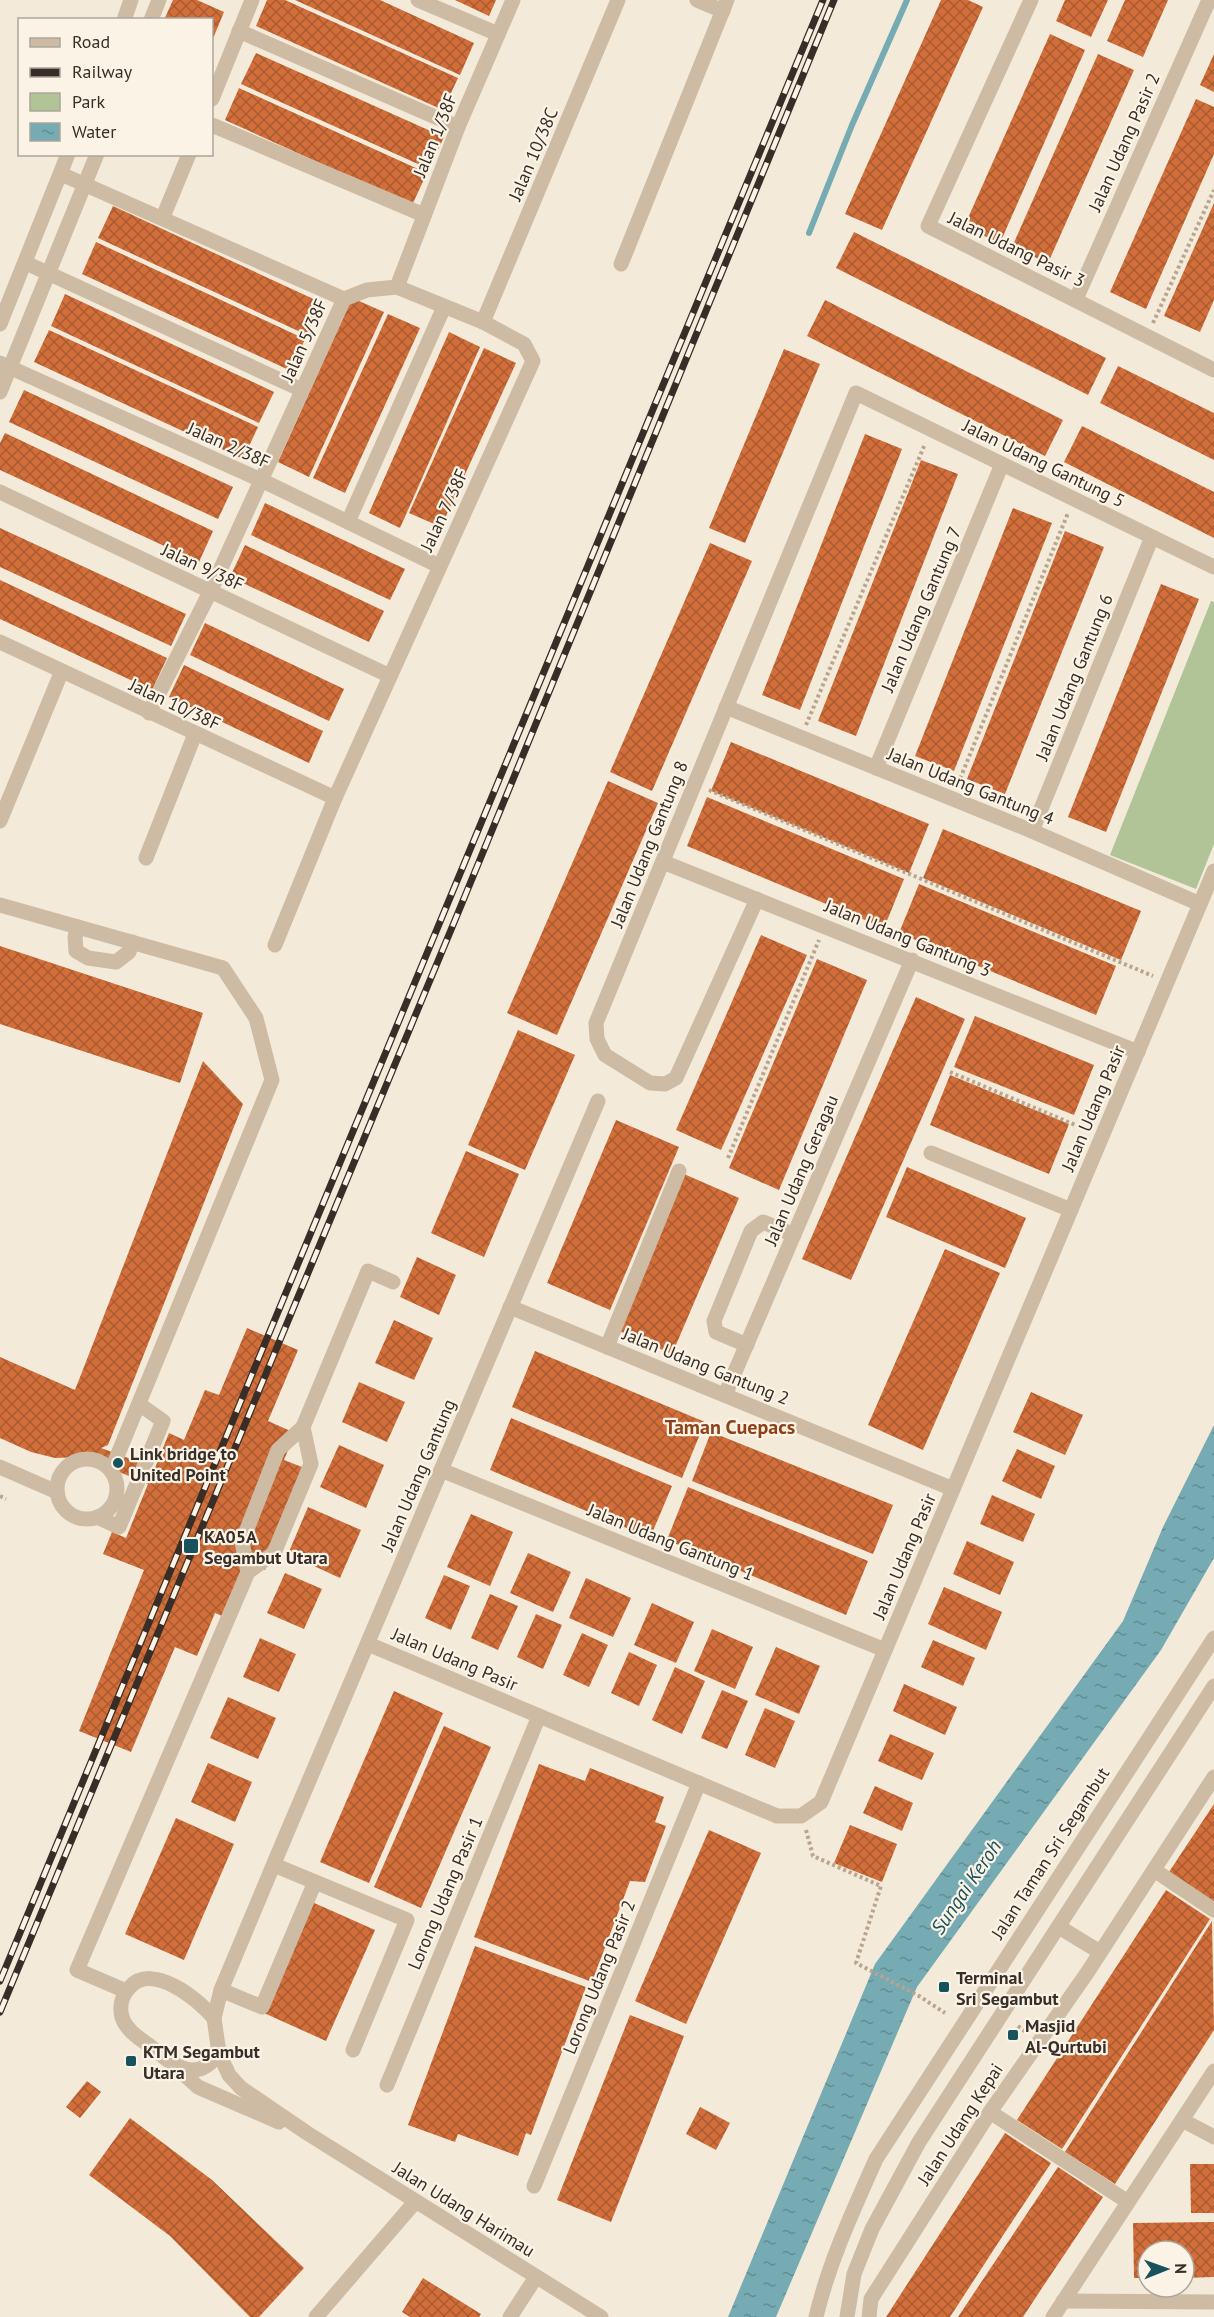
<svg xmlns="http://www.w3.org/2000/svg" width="1214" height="2317" viewBox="0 0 1214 2317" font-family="'PT Sans',sans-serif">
<defs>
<pattern id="water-ripples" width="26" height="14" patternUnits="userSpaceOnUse" patternTransform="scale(1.5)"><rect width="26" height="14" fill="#76abb4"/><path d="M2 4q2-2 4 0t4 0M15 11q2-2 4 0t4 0" fill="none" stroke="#628c92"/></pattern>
<pattern id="building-cross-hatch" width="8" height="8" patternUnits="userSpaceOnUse" patternTransform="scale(1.5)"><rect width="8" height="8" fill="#d16e3a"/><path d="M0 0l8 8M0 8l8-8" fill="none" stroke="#ab5b31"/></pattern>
</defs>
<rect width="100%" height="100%" fill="#f4ead9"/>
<!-- park -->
<path fill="#b1c498" d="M1211 601 1214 602V844L1196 889 1110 855Z"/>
<!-- water -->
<path fill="url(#water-ripples)" d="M1214 1425V1558L1161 1650 917 1987 776 2317H728L875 1964 1123 1621 1163 1527Z"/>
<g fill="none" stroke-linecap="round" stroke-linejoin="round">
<!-- stream -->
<path stroke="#76abb4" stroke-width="6" d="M809 233 852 125 907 0"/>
</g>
<!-- building -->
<g fill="url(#building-cross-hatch)">
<path d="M173 0H197L224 12 212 41V20H164Z"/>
<path d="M267 0H285L458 78 443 110 256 26Z"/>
<path d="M295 0H380L474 43 460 75Z"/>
<path d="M455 0H496L489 16Z"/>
<path d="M941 0H968L983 7 882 230 845 214Z"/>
<path d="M1065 0H1108L1091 37 1056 21Z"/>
<path d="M1125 0H1168L1143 57 1107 41Z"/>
<path d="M1050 34 1085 50 1000 243 964 227Z"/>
<path d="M256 53 444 137 429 169 241 84Z"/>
<path d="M1098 54 1134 70 1048 263 1012 247Z"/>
<path d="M1214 54V92L1200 85Z"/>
<path d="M239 88 427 173 412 205 225 120Z"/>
<path d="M1196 99 1214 107V154L1146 309 1110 292Z"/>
<path d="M1214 203V300L1200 332 1164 316Z"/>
<path d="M113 206 322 303 307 335 98 238Z"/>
<path d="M854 232 1106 358 1088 395 836 268Z"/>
<path d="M96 242 305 339 291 371 82 274Z"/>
<path d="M65 294 274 392 259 423 51 326Z"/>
<path d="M352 298 384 312 309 477 278 462Z"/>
<path d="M825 300 1063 420 1045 456 807 336Z"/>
<path d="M388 314 420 328 345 493 313 478Z"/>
<path d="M49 330 258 427 243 459 34 362Z"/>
<path d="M449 332 480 347 400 528 369 513Z"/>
<path d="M484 348 516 363 441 527 409 513Z"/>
<path d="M784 349 820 364 745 543 709 528Z"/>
<path d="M1118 366 1214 413V460L1100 403Z"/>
<path d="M24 390 233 487 218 519 9 422Z"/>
<path d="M1082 426 1214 492V538L1064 462Z"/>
<path d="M5 433 213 531 199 562 0 470V443Z"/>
<path d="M865 434 902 449 800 710 762 695Z"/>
<path d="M921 460 958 474 856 736 818 721Z"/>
<path d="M265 503 405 569 390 600 251 535Z"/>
<path d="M1013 508 1052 523 954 771 915 756Z"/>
<path d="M0 528 186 614 171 646 0 567Z"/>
<path d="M1065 531 1104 547 1005 794 967 779Z"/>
<path d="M710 543 752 561 652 791 610 772Z"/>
<path d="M245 545 384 611 369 642 230 577Z"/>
<path d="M0 580 167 658 152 690 0 619Z"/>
<path d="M1161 584 1199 599 1106 832 1068 817Z"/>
<path d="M205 623 344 689 329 721 190 655Z"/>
<path d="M184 665 323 731 309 763 169 697Z"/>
<path d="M731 742 929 824 909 873 711 791Z"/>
<path d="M608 781 658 803 557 1035 507 1013Z"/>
<path d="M707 797 904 879 884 928 687 846Z"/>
<path d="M943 829 1141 911 1121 960 923 878Z"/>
<path d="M919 884 1116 966 1096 1015 899 933Z"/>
<path d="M761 935 807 955 721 1150 676 1130Z"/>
<path d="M0 946 203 1013 180 1083 0 1024Z"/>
<path d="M817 959 867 980 779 1190 729 1168Z"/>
<path d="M916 997 965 1019 851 1280 802 1259Z"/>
<path d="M975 1016 1094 1065 1074 1115 954 1067Z"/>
<path d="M518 1030 575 1055 525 1170 468 1145Z"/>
<path d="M203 1061 243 1104 108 1445 101 1448 155 1468 169 1433 184 1440 205 1390 219 1395 247 1328 298 1350 268 1421 295 1433 284 1460 307 1469 265 1570 245 1561 222 1616 215 1613 197 1656 175 1647 131 1752 79 1731 144 1570 103 1554 112 1532 126 1538 148 1484 83 1457 55 1458 31 1452 0 1438V1357L75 1390Z"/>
<path d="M950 1075 1069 1124 1049 1174 930 1125Z"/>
<path d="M616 1120 679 1147 610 1310 547 1283Z"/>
<path d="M466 1151 519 1174 484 1257 431 1233Z"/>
<path d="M907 1167 1026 1218 1005 1268 886 1217Z"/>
<path d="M684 1174 739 1198 672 1354 617 1330Z"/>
<path d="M945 1249 1000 1273 923 1450 868 1425Z"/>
<path d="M417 1257 456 1275 439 1315 400 1297Z"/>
<path d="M394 1320 433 1338 414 1380 375 1363Z"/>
<path d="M535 1351 705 1422 682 1478 512 1407Z"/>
<path d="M359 1382 405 1402 387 1442 342 1422Z"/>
<path d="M1031 1392 1083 1415 1065 1455 1013 1432Z"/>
<path d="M511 1418 672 1486 650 1538 490 1470Z"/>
<path d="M711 1432 893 1505 873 1554 692 1481Z"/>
<path d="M339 1445 384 1465 366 1508 320 1487Z"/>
<path d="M1017 1449 1055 1466 1041 1499 1002 1481Z"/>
<path d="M688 1487 868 1561 846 1615 667 1540Z"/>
<path d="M992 1495 1035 1514 1023 1542 980 1524Z"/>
<path d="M308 1507 361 1530 340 1578 288 1554Z"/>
<path d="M471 1514 513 1532 490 1586 447 1567Z"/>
<path d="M967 1541 1014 1562 1000 1595 953 1574Z"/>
<path d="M528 1553 571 1572 553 1612 510 1593Z"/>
<path d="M285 1573 322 1589 304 1629 267 1613Z"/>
<path d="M444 1575 470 1586 451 1630 425 1618Z"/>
<path d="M586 1578 631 1598 613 1637 569 1618Z"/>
<path d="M944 1587 1002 1612 986 1650 928 1624Z"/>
<path d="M490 1594 518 1606 498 1650 471 1638Z"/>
<path d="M652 1603 694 1622 676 1663 634 1645Z"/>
<path d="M536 1614 562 1625 543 1669 517 1657Z"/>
<path d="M712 1629 753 1647 735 1689 694 1671Z"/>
<path d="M582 1633 608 1645 589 1687 563 1675Z"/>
<path d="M260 1638 296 1654 279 1692 243 1677Z"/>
<path d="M933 1640 975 1658 963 1686 921 1667Z"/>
<path d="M776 1647 820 1666 799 1714 755 1695Z"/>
<path d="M629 1652 657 1665 639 1706 611 1693Z"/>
<path d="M675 1667 705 1681 682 1734 652 1720Z"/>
<path d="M904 1684 957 1707 945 1735 893 1711Z"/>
<path d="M722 1690 748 1701 727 1749 701 1738Z"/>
<path d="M394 1691 443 1713 369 1883 320 1862Z"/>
<path d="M228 1697 276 1718 258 1759 210 1738Z"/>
<path d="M765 1708 795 1721 775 1768 745 1755Z"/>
<path d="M444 1726 491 1747 421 1908 374 1887Z"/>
<path d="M890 1734 934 1753 922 1780 878 1761Z"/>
<path d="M208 1763 252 1782 235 1822 191 1802Z"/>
<path d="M539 1764 585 1781 590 1768 664 1797 655 1822 666 1826 645 1882 630 1881 592 1982 474 1937Z"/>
<path d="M875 1786 913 1803 902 1831 863 1813Z"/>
<path d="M1214 1804V1902L1169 1872Z"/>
<path d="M176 1818 234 1844 184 1960 125 1934Z"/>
<path d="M850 1825 897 1844 882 1882 834 1863Z"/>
<path d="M709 1830 761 1853 686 2024 635 2001Z"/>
<path d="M1166 1890 1210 1919 1062 2149 1017 2120Z"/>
<path d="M312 1902 375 1930 326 2041 264 2013Z"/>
<path d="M1212 1921 1214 2030 1115 2184 1065 2152Z"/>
<path d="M475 1946 586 1987 531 2135 526 2133 518 2156 458 2134 455 2142 408 2125Z"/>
<path d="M630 2015 684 2036 611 2222 557 2200Z"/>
<path d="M87 2081 101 2092 80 2118 66 2107Z"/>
<path d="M700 2107 730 2123 716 2150 686 2134Z"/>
<path d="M130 2118 212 2180 304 2268 259 2317H250L170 2236 89 2175Z"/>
<path d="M1005 2133 1051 2163 1000 2240 950 2317H886Z"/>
<path d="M1190 2164H1214V2213H1191Z"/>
<path d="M1058 2167 1103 2197 1042 2288 1023 2317H958Z"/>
<path d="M1214 2222V2277L1184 2278V2251H1148V2278H1134L1133 2223Z"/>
<path d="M423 2278 481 2314 479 2317H410L402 2312Z"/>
</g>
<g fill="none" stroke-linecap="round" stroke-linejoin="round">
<!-- path -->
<g stroke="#b9a58e" stroke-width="4" stroke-dasharray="3 3" stroke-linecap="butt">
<path d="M1153 323 1214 190"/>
<path d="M806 725 925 444"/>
<path d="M958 784 1068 513"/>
<path d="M709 790 1153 976"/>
<path d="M950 1072 1087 1130"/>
<path d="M728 1158 819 940"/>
<path d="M0 1496 6 1499"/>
<path d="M806 1830 813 1856 881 1886 856 1963 919 1996 945 2013"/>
<path d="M1018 2026 1027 2033"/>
</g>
<!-- minor -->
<g stroke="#cdbba4" stroke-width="15">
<path d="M418 0 498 34"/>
<path d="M697 0 723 11"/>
<path d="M1031 0 928 226 1214 370"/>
<path d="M124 20 131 0"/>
<path d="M151 20 159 0"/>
<path d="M239 31 458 127"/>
<path d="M212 99 252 0"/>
<path d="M212 125 424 215"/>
<path d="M61 174 344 299"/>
<path d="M163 217 189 154"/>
<path d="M26 263 302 390"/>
<path d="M621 264 727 0"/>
<path d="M397 287 458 127 513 0"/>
<path d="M1076 299 1209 0"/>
<path d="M483 322 618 0"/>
<path d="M0 324 68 154"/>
<path d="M0 363 261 480 439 566"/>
<path d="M0 392 97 154"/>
<path d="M0 492 390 676"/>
<path d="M348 522 444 307"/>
<path d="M0 642 335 798"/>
<path d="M726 707 1032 831 1200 904"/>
<path d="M149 713 210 592 344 299 367 290 397 287 483 322 524 344 533 361 335 798 275 945"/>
<path d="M876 768 1002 464"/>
<path d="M0 821 61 673"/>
<path d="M1032 831 1152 537"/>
<path d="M146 858 195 734"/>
<path d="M663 862 1138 1052"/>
<path d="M757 899 676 1078 665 1084 650 1083 605 1055 597 1039 596 1023 856 393 1214 567"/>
<path d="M0 905 223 968 256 1018 272 1080 111 1471"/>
<path d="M78 927 75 937 76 951 88 958 116 962 129 952 132 942"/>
<path d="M598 1101 280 1849 221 1990 214 2018 219 2053 229 2075 241 2088 307 2133 601 2317"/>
<path d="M931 1153 1071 1210"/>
<path d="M510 1307 953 1489"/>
<path d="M747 1345 716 1332 714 1321 751 1231 763 1222 794 1235"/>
<path d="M607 1347 679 1171"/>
<path d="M725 1395 912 960"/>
<circle cx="87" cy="1489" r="30"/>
<path d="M0 1467 57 1492"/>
<path d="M441 1470 885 1650"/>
<path d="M97 1517 119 1527 163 1421 139 1404"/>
<path d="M248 1572 242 1542 278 1450 303 1427 368 1271 393 1282"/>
<path d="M368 1644 777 1816H801L821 1802 1214 871"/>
<path d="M274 1865 407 1920 353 2050"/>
<path d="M1154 1870 1214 1910"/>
<path d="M1059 1927 1100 1952"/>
<path d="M221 1990 262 2007 315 1882"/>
<path d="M126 1991 77 1970 248 1572 274 1553 311 1464 303 1427"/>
<path d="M214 2018C198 1999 152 1962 130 1987 122 1995 119 2006 122 2017 126 2030 139 2038 150 2046 172 2064 196 2086 219 2053"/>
<path d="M177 2068 198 2087 279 2122"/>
<path d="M387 2085 539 1716"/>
<path d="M990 2112 1128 2202"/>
<path d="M1182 2120 1214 2137"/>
<path d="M534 2186 699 1783"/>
<path d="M1063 2301 1214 2302"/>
<path d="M316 2317 415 2202"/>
<path d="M510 2317 536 2277"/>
<path d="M816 2317C829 2262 853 2211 876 2159L1214 1638"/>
<path d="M847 2317 854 2274 872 2229 919 2142 1214 1686"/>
<path d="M869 2317 871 2299 990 2112 1087 1973 1214 1777"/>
<path d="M1053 2317 1214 2071"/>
</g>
<!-- rail casing -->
<g stroke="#382e27" stroke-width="7">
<g id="rail">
<path d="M0 1981 823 0"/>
<path d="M0 2012 453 925 834 0"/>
</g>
</g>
<!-- rail -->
<use href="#rail" stroke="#fbf4e6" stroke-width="4.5" stroke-dasharray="14" stroke-linecap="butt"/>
</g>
<!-- markers -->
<g fill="#18525d" stroke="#fbf4e6" stroke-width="2">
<circle cx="118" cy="1463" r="6"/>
<rect x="183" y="1538" width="16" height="16" rx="3"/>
<rect x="938" y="1981" width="12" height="12" rx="3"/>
<rect x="1007" y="2029" width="12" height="12" rx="3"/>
<rect x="125" y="2055" width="12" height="12" rx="3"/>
</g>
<g text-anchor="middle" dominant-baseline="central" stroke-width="4.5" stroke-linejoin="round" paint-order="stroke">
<!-- street labels -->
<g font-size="18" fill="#382e27" stroke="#fbf4e6">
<text transform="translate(435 135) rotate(-68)">Jalan 1/38F</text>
<text transform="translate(1124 142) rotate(-66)">Jalan Udang Pasir 2</text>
<text transform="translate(533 154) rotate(-67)">Jalan 10/38C</text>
<text transform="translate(1017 249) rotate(26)">Jalan Udang Pasir 3</text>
<text transform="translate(304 340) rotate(-66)">Jalan 5/38F</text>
<text transform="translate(229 445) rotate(24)">Jalan 2/38F</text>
<text transform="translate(1044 463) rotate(26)">Jalan Udang Gantung 5</text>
<text transform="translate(444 510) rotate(-65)">Jalan 7/38F</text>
<text transform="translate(203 567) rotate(25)">Jalan 9/38F</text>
<text transform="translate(921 609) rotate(-67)">Jalan Udang Gantung 7</text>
<text transform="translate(1074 677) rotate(-68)">Jalan Udang Gantung 6</text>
<text transform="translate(175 704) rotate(25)">Jalan 10/38F</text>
<text transform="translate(971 786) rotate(22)">Jalan Udang Gantung 4</text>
<text transform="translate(649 844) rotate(-68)">Jalan Udang Gantung 8</text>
<text transform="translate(908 938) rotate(22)">Jalan Udang Gantung 3</text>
<text transform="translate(1093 1108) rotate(-67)">Jalan Udang Pasir</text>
<text transform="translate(801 1170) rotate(-67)">Jalan Udang Geragau</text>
<text transform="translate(706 1366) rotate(22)">Jalan Udang Gantung 2</text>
<text transform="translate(418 1475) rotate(-67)">Jalan Udang Gantung</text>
<text transform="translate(671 1542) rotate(22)">Jalan Udang Gantung 1</text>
<text transform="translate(904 1556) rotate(-67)">Jalan Udang Pasir</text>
<text transform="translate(455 1659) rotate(23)">Jalan Udang Pasir</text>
<text transform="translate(1050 1853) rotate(-57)">Jalan Taman Sri Segambut</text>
<text transform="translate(445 1893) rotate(-67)">Lorong Udang Pasir 1</text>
<text transform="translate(599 1977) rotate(-68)">Lorong Udang Pasir 2</text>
<text transform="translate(960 2124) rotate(-57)">Jalan Udang Kepai</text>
<text transform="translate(464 2209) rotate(32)">Jalan Udang Harimau</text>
</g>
<!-- poi labels -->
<g font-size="18" font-weight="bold" fill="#382e27" stroke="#fbf4e6" text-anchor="start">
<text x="130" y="1453">Link bridge to<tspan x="130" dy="21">United Point</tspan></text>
<text x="204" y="1536">KA05A<tspan x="204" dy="21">Segambut Utara</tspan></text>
<text x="956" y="1977">Terminal<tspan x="956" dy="21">Sri Segambut</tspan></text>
<text x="1025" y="2025">Masjid<tspan x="1025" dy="21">Al-Qurtubi</tspan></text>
<text x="143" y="2051">KTM Segambut<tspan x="143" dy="21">Utara</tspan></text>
</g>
<!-- neighbourhood labels -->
<g font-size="20" font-weight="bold" fill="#8e4018" stroke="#fbf4e6">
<text x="730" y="1427">Taman Cuepacs</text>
</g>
<!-- water labels -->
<g font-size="20" font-style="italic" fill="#18525d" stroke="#fbf4e6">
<text transform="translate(966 1887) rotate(-56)">Sungai Keroh</text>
</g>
</g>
<!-- legend -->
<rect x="18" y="18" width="195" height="138" fill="#fbf4e6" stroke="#ada59a" stroke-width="1.5"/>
<rect x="30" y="38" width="30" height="9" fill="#cdbba4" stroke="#ada59a" stroke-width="1.5"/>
<text x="72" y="48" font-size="18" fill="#382e27">Road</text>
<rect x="30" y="68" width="30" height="9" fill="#382e27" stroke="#ada59a" stroke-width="1.5"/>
<text x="72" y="78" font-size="18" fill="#382e27">Railway</text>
<rect x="30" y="93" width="30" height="18" fill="#b1c498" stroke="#ada59a" stroke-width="1.5"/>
<text x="72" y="108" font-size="18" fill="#382e27">Park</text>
<rect x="30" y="123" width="30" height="18" fill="url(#water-ripples)" stroke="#ada59a" stroke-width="1.5"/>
<text x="72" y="138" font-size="18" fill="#382e27">Water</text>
<!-- north arrow -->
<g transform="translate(1166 2269) rotate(89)"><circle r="28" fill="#fbf4e6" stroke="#ada59a" stroke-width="1.5"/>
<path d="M0-4.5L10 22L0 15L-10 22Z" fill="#18525d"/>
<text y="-9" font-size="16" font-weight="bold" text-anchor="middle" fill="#382e27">N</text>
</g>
</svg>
